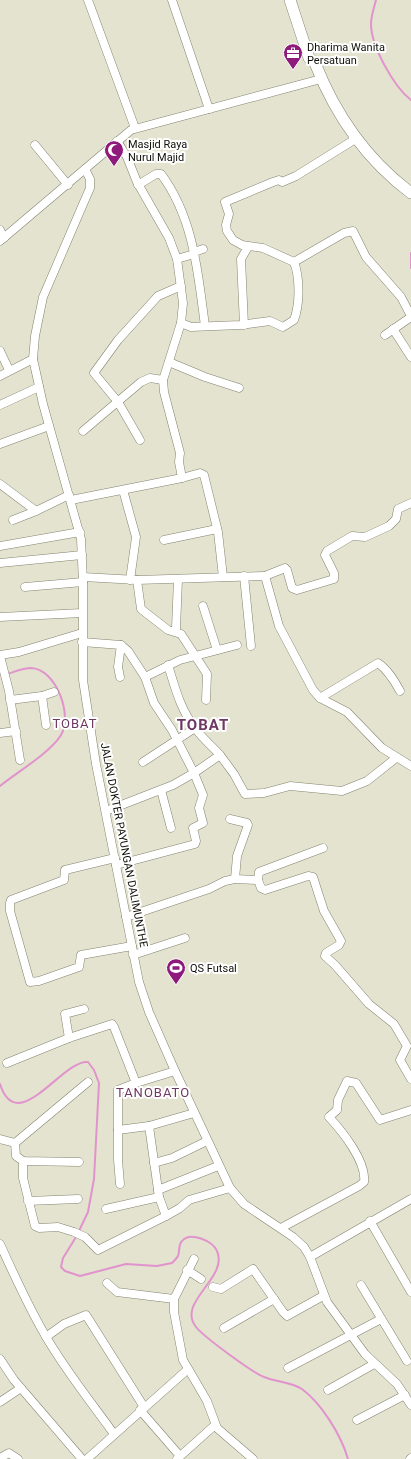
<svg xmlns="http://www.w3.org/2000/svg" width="411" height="1459" viewBox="0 0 411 1459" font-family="Roboto,sans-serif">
<rect width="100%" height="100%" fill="#e4e3cf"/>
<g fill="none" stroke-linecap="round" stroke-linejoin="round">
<!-- stream -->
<g stroke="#e193cd" stroke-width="2">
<path d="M376 0C374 8 371 16 371 24 371 46 394 87 411 100"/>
<path d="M411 253V268"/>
<path d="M0 786C16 773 51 752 61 735 73 715 56 669 31 668 23 668 14 672 7 674"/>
<path d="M0 1084C17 1138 63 1059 88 1062L94 1070 99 1083 94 1179 88 1212 78 1233"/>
<path d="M76 1237 63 1258 61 1267 65 1271 80 1276 126 1264 157 1266 172 1263C174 1261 177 1258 178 1256 180 1251 178 1245 182 1241 190 1231 213 1241 217 1251 229 1278 176 1302 196 1327 204 1337 253 1373 264 1377 276 1382 291 1382 302 1389 322 1404 341 1435 348 1459"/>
</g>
<!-- minor casing -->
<g stroke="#848370" stroke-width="9">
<g id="minor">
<path d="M88 0 135 128"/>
<path d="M172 0 209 109"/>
<path d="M35 145 68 185"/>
<path d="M85 169 90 179V188L43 297 35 336 33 359 43 404 81 539 83 582V680L96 764 139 982 149 1012 175 1071 230 1188 244 1204 293 1237 304 1247 310 1257 327 1302 365 1354 397 1384 411 1405"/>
<path d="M138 185 156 174H161C194 218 198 274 205 326"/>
<path d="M0 230 4 238"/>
<path d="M0 241 131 130 321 79"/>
<path d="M194 252 203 249"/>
<path d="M177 259 194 254"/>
<path d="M294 262 344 233 353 231 366 257 401 297 411 316"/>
<path d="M181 323 191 327 240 325 270 321 283 327 294 320C300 304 300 278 294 262L263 248 242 245 233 240 227 231 226 225 229 214 225 202 273 182 279 180 282 182 296 176 357 138"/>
<path d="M244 325 241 259 248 247"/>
<path d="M393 329 411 357"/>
<path d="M385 335 411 317"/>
<path d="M0 351 9 370"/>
<path d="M169 362 205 377 239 388"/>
<path d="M0 376 33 359"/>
<path d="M0 405 39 387"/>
<path d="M83 431 141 382 150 378 163 380"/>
<path d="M140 440 118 402 94 373 118 340 158 296 181 286"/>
<path d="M0 444 49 426"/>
<path d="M182 478 200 473 204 475 218 532 223 577"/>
<path d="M0 484 36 511"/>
<path d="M123 490 136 537 130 580"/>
<path d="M71 500 182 478 179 462 180 453 164 392 163 380 181 323 183 303 177 259 169 238 137 182 127 157 117 141"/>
<path d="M13 520 36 511 69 495"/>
<path d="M164 540 217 529"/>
<path d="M0 546 80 532"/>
<path d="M0 563 82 555"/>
<path d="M244 576 251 646"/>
<path d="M265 576 285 568 287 570 292 588 297 590 334 579V573L325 555 327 551 352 536 365 537 389 526 396 519 398 509 411 503"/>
<path d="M83 577 137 580 265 576 279 626 313 690 320 698 347 712 382 748 411 766"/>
<path d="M137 580 141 609 168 630 181 634 207 674 206 700"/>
<path d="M25 587 83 582"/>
<path d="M203 606 217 650"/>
<path d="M0 617 82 613"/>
<path d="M176 628 178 579"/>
<path d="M82 642 121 645 128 651 145 677 154 703 172 730 194 773 173 785 106 811"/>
<path d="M0 655 19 652 82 633"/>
<path d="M0 656 9 691 20 760"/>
<path d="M120 677 118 667 121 645"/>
<path d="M145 677 180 660 237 645"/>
<path d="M42 696 46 725"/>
<path d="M320 698 378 663C388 670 394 680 400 691"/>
<path d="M10 700 42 696 54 692"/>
<path d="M0 733 16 731"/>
<path d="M220 755 234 774 245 794 264 793 290 786 342 791 367 781 396 758"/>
<path d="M143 762 195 728"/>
<path d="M161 790 171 828"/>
<path d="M230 819 247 823 248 825 237 856 235 879"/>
<path d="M323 848 259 872 258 880 261 888 265 890 308 876 313 877 324 911 341 941 339 945 326 953 325 956 335 965 369 1004 394 1024 407 1046 400 1060 411 1079"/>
<path d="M115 858 65 870 64 880 11 900 10 903V911L30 982 39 981 79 967 81 955 132 946"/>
<path d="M116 865 195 844 196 841 193 828 203 823 199 808 203 795 194 773 220 755C212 746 202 738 195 728 180 709 175 687 168 665"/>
<path d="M126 917 209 889 225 881 235 879 258 880"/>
<path d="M133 955 185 938"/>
<path d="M69 1038 65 1014 84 1009"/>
<path d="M7 1063 69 1038 112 1024 114 1027 136 1083"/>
<path d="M149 1126 159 1197 166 1216"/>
<path d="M118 1130 149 1126 194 1113"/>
<path d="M0 1139 15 1143"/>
<path d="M15 1143 88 1082"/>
<path d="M15 1143 16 1156 23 1161 79 1162"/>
<path d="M23 1161V1178L35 1226 39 1228 58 1227 74 1232 85 1237 98 1250 166 1216 180 1208 189 1200 230 1188"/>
<path d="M154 1163 172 1158 207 1141"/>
<path d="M120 1184 118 1160V1090L136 1083 175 1071"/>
<path d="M158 1190 218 1166"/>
<path d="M28 1201 78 1199"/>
<path d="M106 1209 159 1197"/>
<path d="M370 1221 411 1292"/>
<path d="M281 1228 359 1186 364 1182C367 1162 342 1131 329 1117L337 1110 338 1100 347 1081 356 1083 380 1120 411 1110"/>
<path d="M0 1244C14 1275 28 1306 45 1335 65 1370 91 1402 114 1434"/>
<path d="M310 1257 411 1199"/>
<path d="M194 1259 174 1299V1312L183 1360 207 1401 217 1428 253 1459"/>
<path d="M187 1270 201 1279"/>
<path d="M107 1283 117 1292 174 1299"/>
<path d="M361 1285 407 1361"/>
<path d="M213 1287 221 1289 253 1269 283 1312 287 1316 323 1296"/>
<path d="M224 1328 274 1299"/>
<path d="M46 1337 64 1324 86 1315 144 1407"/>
<path d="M0 1359 14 1380 82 1459"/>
<path d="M288 1368 381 1319"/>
<path d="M328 1390 374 1364"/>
<path d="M0 1402 21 1388"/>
<path d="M140 1410 180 1456"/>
<path d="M357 1420 405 1395"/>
<path d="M0 1458 9 1453 18 1459"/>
<path d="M87 1459 187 1370"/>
<path d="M177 1459 215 1425"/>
<path d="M410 1459 411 1458"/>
</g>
</g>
<!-- highway casing -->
<g stroke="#848370" stroke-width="12">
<path id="highway" d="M290 0 309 58 315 63C335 114 367 160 411 193"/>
</g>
<!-- minor -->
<use href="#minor" stroke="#fff" stroke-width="8"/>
<!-- highway -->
<use href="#highway" stroke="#fff" stroke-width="11"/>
</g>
<!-- icons -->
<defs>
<g id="office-pin" transform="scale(1)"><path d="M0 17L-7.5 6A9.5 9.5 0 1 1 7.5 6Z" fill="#8e1a7b" stroke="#fff"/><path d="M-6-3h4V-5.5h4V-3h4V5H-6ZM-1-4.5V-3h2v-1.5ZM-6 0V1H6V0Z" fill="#fff"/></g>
<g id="mosque-pin" transform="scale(1)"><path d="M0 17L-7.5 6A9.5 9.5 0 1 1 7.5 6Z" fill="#8e1a7b" stroke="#fff"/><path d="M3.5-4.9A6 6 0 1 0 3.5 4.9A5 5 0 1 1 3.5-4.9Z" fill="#fff"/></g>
<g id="stadium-pin" transform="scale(1)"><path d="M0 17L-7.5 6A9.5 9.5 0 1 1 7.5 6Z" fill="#8e1a7b" stroke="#fff"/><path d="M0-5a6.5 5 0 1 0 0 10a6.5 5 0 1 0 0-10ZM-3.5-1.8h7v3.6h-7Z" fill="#fff"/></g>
</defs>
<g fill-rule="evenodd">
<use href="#office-pin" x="293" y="53"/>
<use href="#mosque-pin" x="114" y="150"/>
<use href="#stadium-pin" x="176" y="968"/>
</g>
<g text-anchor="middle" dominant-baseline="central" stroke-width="4" stroke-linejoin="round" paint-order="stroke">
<!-- poi labels -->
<g font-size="11" fill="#0e0e07" stroke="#fff" text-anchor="start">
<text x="307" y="47">Dharima Wanita<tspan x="307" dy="13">Persatuan</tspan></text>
<text x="128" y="144">Masjid Raya<tspan x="128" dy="13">Nurul Majid</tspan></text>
<text x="190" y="968">QS Futsal</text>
</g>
<!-- street labels -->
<g font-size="11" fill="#0e0e07" stroke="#fff">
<text transform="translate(124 845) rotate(79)">JALAN DOKTER PAYUNGAN DALIMUNTHE</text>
</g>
<!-- quarter labels -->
<g font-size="13" letter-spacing="1" fill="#703763" stroke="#fff">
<text x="75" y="723">TOBAT</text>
<text x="153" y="1092">TANOBATO</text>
</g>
<!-- district labels -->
<g font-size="15" font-weight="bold" letter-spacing="1" fill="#703763" stroke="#fff">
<text x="203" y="725">TOBAT</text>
</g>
</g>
</svg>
